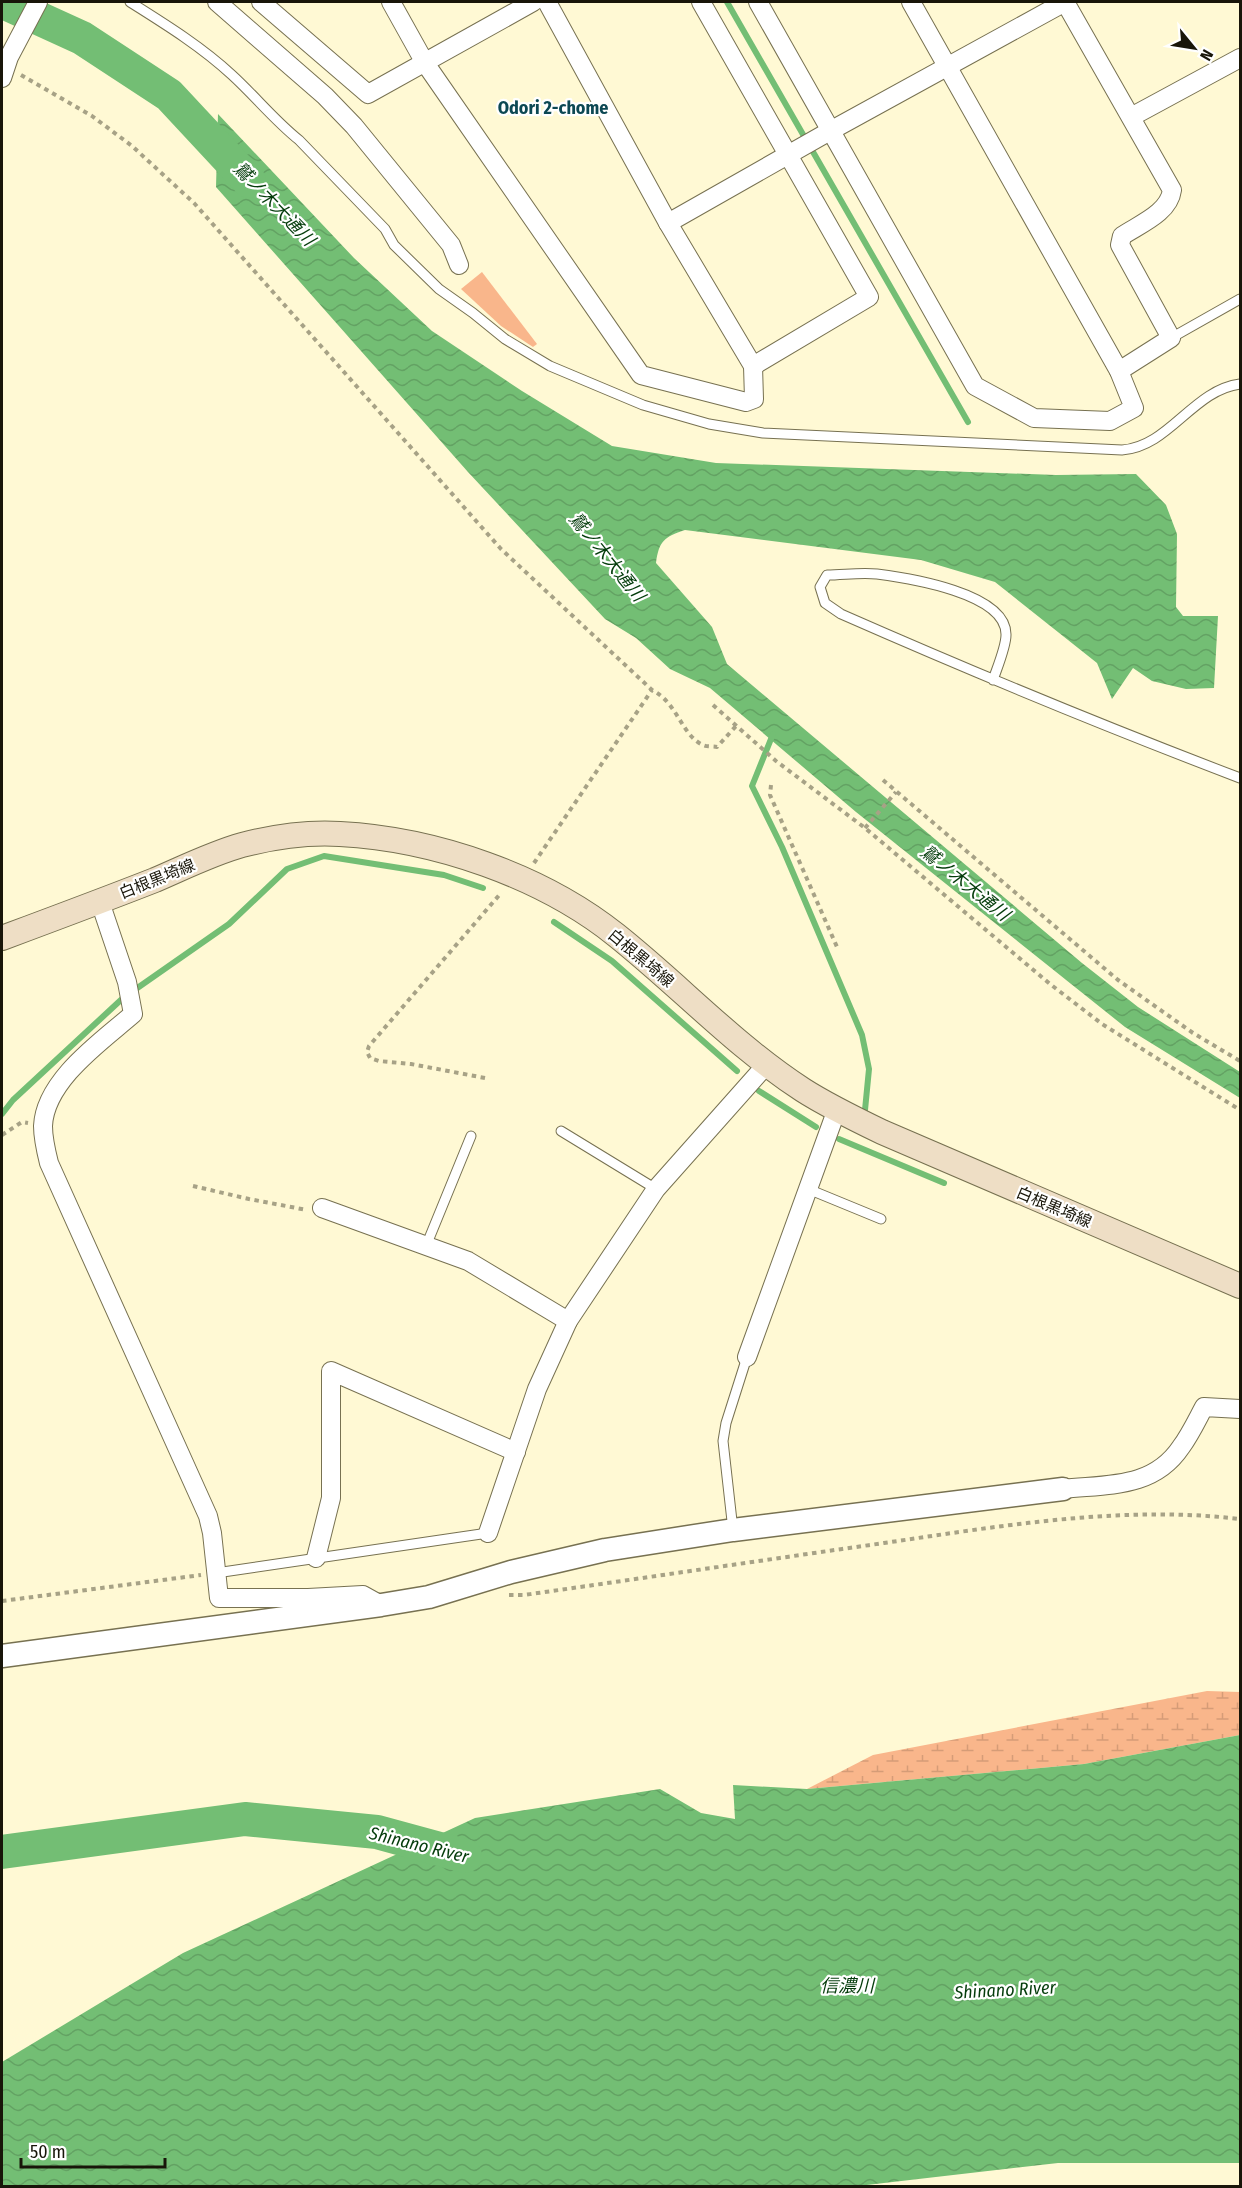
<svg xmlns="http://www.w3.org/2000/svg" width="1242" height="2188" viewBox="0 0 1242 2188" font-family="'Fira Sans Condensed','Noto Sans JP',sans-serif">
<defs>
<pattern id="wetland-marsh" width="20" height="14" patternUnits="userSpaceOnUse" patternTransform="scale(1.5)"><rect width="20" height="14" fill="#f9b68b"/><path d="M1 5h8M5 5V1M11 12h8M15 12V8" fill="none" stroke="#d59c77"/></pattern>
<pattern id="water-waves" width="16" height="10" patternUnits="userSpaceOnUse" patternTransform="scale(1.5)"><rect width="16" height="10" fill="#73be74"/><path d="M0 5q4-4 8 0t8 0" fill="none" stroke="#63a263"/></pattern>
</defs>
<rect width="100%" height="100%" fill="#fff9d4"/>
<!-- wetland -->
<path fill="url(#wetland-marsh)" d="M1207 1691 1240 1692V1735L1084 1764 807 1789 873 1755Z"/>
<!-- park -->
<path fill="#f9b68b" d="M482 272 537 344 533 347 501 326 461 289Z"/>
<!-- water -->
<g fill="url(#water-waves)">
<path d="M218 114 354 258 432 331 522 391 612 446 716 463 1056 475 1136 474 1166 505 1177 534 1176 607 1183 616H1218L1214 688 1186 689 1152 681 1133 668 1112 699 1097 663 995 582 921 560 685 530C664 537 659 541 656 563L712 627 727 664 1082 963 1138 1007 1240 1072V1098L1125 1027 856 812 710 688 670 669 636 638 605 619 468 472 216 187Z"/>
<path d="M1240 1735V2163H1058L858 2186H2V2062L183 1953 475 1818 660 1789 701 1813 735 1819 733 1785 807 1789 1084 1764Z"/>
</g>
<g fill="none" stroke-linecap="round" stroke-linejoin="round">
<!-- stream -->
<g stroke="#73be74" stroke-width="6">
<path d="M727 2 968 422"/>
<path d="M773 734 752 786 782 847 862 1035 869 1069 865 1110"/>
<path d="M554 922 612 961 737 1071"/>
<path d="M759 1091 816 1127"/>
<path d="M2 1114 13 1100 123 998 229 924 287 869 324 856 444 875 483 888"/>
<path d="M839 1139 944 1183"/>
</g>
<!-- river -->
<g stroke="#73be74" stroke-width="34">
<path d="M3 2 82 38 169 95 249 181"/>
<path d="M2 1852 245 1819 377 1832 465 1856"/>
</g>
<!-- service casing -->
<g stroke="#777151" stroke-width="11">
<g id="service">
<path d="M130 2C165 24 202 47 232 75 255 96 275 121 299 140L385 229 394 245 439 289 473 313 505 339 550 366 643 405 709 424 763 433 1122 450C1169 447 1193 390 1240 384"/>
<path d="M1171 338 1240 299"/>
<path d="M993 680C997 668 1006 647 1006 635 1007 593 908 578 877 574 861 572 843 575 827 575L820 587 825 603 841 614C973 672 1106 727 1240 778"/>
<path d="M561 1131 656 1189"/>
<path d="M808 1189 881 1219"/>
<path d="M426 1246 471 1136"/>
<path d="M733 1530 723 1441 726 1423 747 1357"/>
<path d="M216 1573 488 1533"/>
</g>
</g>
<!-- minor casing -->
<g stroke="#777151" stroke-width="20">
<g id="minor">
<path d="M217 2 325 96 354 126 451 245 459 265"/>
<path d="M261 2 368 94 533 2"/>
<path d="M391 2 425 63 641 375 746 402 754 399 753 366"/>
<path d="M547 2 668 223 753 366 869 297 701 2"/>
<path d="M758 2 975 386 1034 418 1110 421 1134 408 1119 371 911 2"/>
<path d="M1065 2 1172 190C1169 213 1140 224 1122 236L1120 245 1171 338 1119 371"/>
<path d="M2 78 9 57 38 2"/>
<path d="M1131 117 1240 58"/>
<path d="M668 223 830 131 1065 2"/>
<path d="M100 902 127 982 133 1014C102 1041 45 1080 43 1126 43 1138 46 1151 49 1163L208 1516 212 1533 219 1598H308L363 1595 381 1605"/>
<path d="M322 1208 468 1261 568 1321"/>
<path d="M747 1357 837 1109"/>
<path d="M1063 1489C1107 1484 1153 1489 1181 1447 1190 1435 1197 1420 1204 1407L1240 1409"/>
<path d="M488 1533 537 1389 568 1321 656 1189 767 1064"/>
<path d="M316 1558 331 1498V1371L516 1452"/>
</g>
</g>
<!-- tertiary casing -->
<g stroke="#777151" stroke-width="25">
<path id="tertiary" d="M2 1656 381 1605 429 1597 511 1572 605 1550 733 1530 1063 1489"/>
</g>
<!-- secondary casing -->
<g stroke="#777151" stroke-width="26">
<path id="secondary" d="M2 938C53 919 104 900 155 880 183 868 213 853 242 845 273 837 308 832 340 834 435 839 542 876 616 935 679 985 735 1046 803 1090 828 1106 855 1119 882 1132L1240 1286"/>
</g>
<!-- path -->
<g stroke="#a7a286" stroke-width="4" stroke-dasharray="4.5 4.5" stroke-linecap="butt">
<path d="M21 75 92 116 132 146 194 203 501 549 652 690C678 703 681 735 703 745 707 747 713 746 717 747L736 726"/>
<path d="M713 705 776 761 865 828 1050 984 1102 1024 1240 1110"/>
<path d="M883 780 1118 980 1193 1033 1240 1061"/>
<path d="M771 785 770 795 837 947"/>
<path d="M865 828 896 792"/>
<path d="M534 863 652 690"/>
<path d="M485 1078 411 1064 379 1061 370 1058 367 1052 369 1046 501 893"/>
<path d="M2 1135 22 1122 28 1123"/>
<path d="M193 1186 249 1199 307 1210"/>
<path d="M509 1595H524C644 1578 764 1560 884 1543 1001 1526 1122 1505 1240 1519"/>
<path d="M2 1601 201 1575"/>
</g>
<!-- service -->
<use href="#service" stroke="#fff" stroke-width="9"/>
<!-- minor -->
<use href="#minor" stroke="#fff" stroke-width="18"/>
<!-- tertiary -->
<use href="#tertiary" stroke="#fff" stroke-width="22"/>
<!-- secondary -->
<use href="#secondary" stroke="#eedec5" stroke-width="24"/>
</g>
<g text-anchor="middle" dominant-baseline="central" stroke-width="4.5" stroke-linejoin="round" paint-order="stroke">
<!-- street labels -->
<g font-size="16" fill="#181509" stroke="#fff">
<text transform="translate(157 879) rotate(-22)">白根黒埼線</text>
<text transform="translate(641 958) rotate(40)">白根黒埼線</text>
<text transform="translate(1054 1207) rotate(23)">白根黒埼線</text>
</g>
<!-- neighbourhood labels -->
<g font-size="18" font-weight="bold" fill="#0c4853" stroke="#fff">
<text x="553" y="108">Odori 2-chome</text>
</g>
<!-- water labels -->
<g font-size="18" font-style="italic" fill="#043c0b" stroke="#fff">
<text transform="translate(274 204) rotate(46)">鷲ノ木大通川</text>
<text transform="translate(607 557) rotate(51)">鷲ノ木大通川</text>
<text transform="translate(965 883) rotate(39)">鷲ノ木大通川</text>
<text transform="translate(419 1845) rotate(14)">Shinano River</text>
<text x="847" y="1986">信濃川</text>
<text transform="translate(1005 1990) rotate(-3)">Shinano River</text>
</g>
</g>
<!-- border -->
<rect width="1242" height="2188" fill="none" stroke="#181509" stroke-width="6"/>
<!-- north arrow -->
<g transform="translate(1194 48) rotate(120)" stroke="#ffffff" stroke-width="4.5" paint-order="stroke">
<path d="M0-4.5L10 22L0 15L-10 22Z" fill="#181509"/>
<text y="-9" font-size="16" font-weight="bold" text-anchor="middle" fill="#181509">N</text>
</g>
<!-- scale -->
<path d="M21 2158v9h144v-9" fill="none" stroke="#181509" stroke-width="3"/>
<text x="30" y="2158" font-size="18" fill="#181509" stroke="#ffffff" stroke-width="4.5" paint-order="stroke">50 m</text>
</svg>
